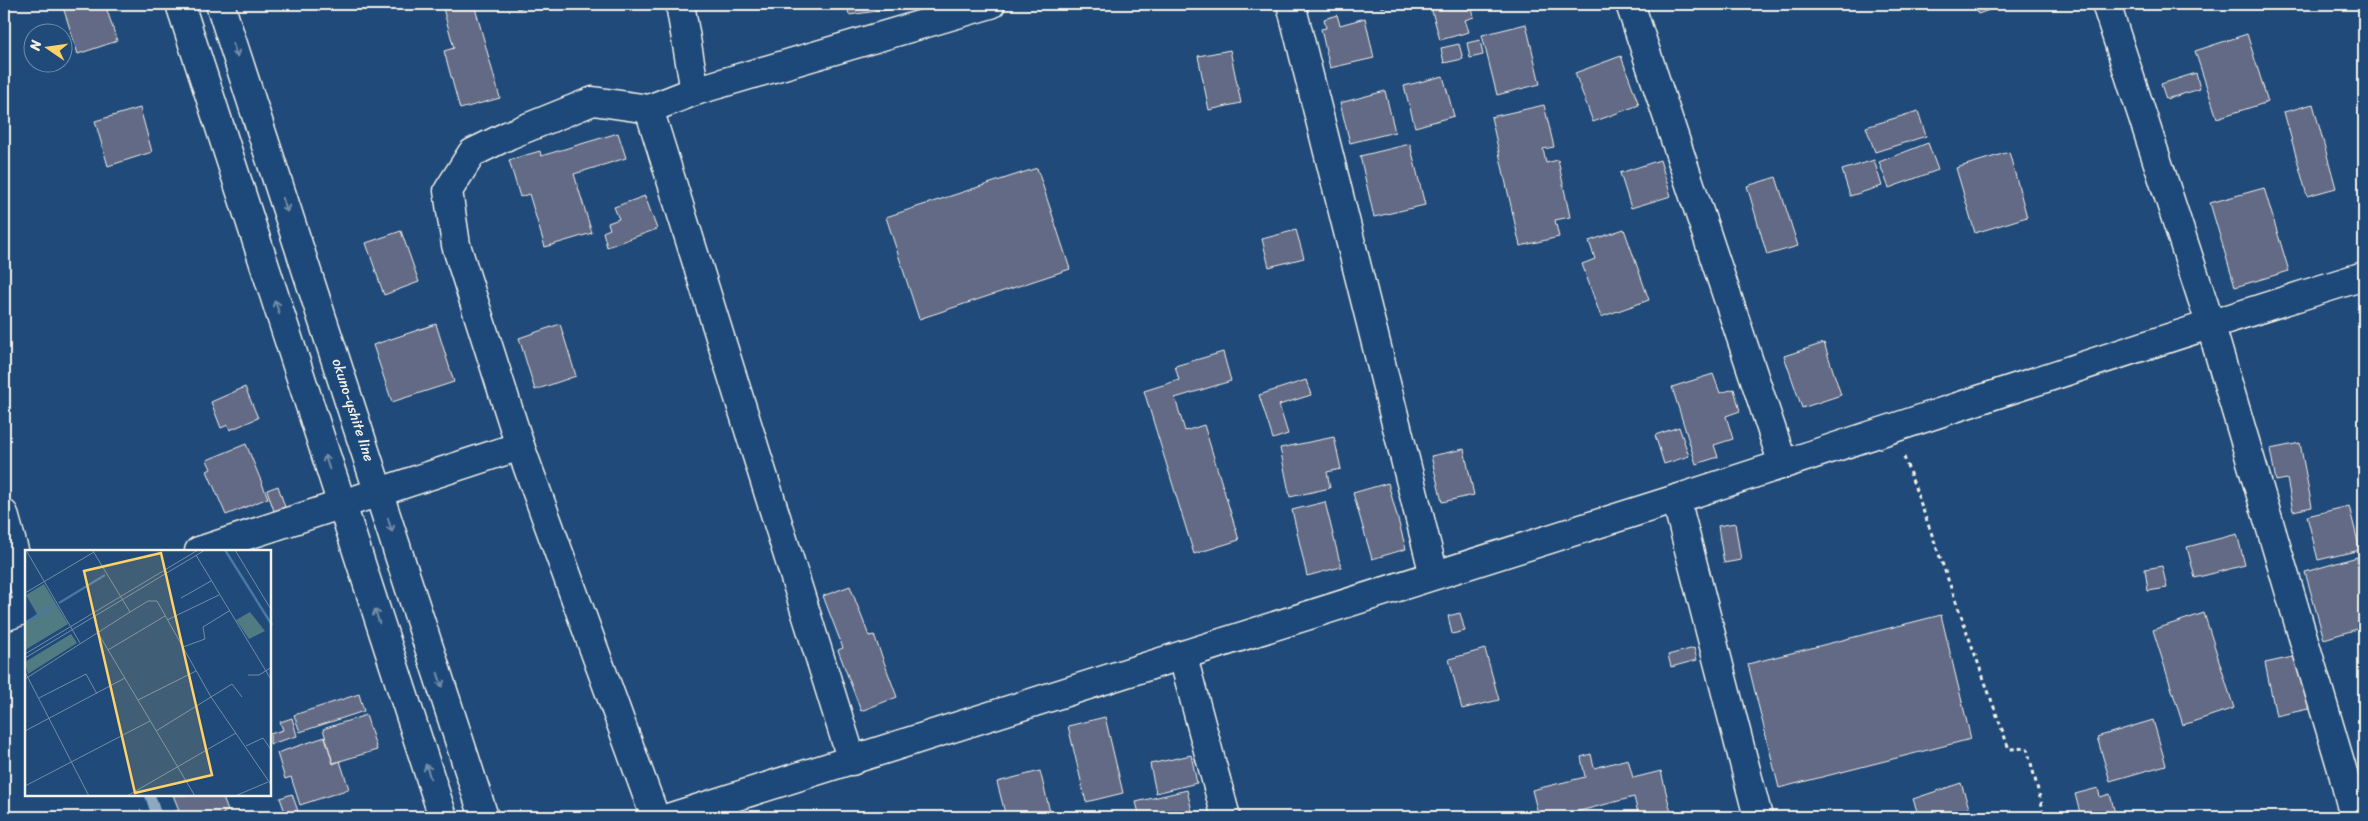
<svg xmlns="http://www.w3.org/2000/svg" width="2368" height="821" viewBox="0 0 2368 821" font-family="Sriracha,sans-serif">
<rect width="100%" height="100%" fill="#1f4a7a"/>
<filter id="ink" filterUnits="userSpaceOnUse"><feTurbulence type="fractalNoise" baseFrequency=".02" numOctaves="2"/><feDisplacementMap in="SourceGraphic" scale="10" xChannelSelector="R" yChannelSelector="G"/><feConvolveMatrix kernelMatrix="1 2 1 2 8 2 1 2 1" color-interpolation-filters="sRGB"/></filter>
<g filter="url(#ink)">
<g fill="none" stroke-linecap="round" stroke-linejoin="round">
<!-- stream -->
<path stroke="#8da8c0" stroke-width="10" d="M150 795 157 817"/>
</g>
<!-- building -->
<g fill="#636b86" stroke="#f4f1e8">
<path d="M62 4H105L117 41 78 54Z"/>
<path d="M447 4H474L500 98 460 109 444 51 454 48 442 5Z"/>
<path d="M515 4H536L517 9Z"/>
<path d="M847 4H890L891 9 849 15Z"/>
<path d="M1380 4H1397L1381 8Z"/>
<path d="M1430 4H1471L1474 17 1465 20 1469 32 1440 40Z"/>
<path d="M1974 4H2006L1978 14Z"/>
<path d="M1337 15 1340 25 1365 18 1374 58 1330 68 1321 29 1326 28 1324 19Z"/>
<path d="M1526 24 1540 84 1497 95 1482 35Z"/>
<path d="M2247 34 2268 102 2217 118 2195 51Z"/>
<path d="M1480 40 1483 55 1470 58 1467 43Z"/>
<path d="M1459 44 1463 59 1444 63 1441 48Z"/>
<path d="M1230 50 1241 103 1209 110 1198 56Z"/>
<path d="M1621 56 1639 105 1593 122 1575 73Z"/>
<path d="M2196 73 2200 89 2166 99 2161 84Z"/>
<path d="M1443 76 1454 116 1415 127 1404 86Z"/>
<path d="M1385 91 1395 132 1350 143 1340 103Z"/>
<path d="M2313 104 2336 188 2307 196 2284 112Z"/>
<path d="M1544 105 1554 147 1543 149 1546 163 1558 160 1570 217 1555 220 1559 237 1520 246 1491 117Z"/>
<path d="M140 108 152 152 108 166 95 121Z"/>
<path d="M1918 111 1926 136 1875 152 1866 127Z"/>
<path d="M618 133 626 158 574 174 592 233 545 247 529 194 520 197 509 160 540 151 541 156Z"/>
<path d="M1928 143 1938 170 1889 188 1879 162Z"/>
<path d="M1410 144 1425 205 1374 217 1360 156Z"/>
<path d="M2009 152 2027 217 1975 233 1956 168Z"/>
<path d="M1660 160 1671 196 1631 208 1620 173Z"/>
<path d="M1874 160 1882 186 1850 196 1842 170Z"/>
<path d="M1037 168 1070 269 919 319 886 217Z"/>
<path d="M1776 177 1798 246 1767 255 1747 186Z"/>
<path d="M2264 188 2289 271 2235 287 2210 203Z"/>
<path d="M645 196 657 229 607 247 603 232 610 229 608 223 619 219 614 207Z"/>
<path d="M1624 229 1649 300 1601 317 1582 264 1595 259 1589 241Z"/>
<path d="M1296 230 1304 258 1269 267 1262 239Z"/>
<path d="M401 231 419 282 384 295 366 243Z"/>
<path d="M436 324 454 382 392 402 373 345Z"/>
<path d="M560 324 576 376 535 390 519 338Z"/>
<path d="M1824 343 1841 395 1802 408 1784 356Z"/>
<path d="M1223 352 1231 381 1175 398 1185 431 1204 425 1239 540 1194 554 1144 391 1179 380 1175 366Z"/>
<path d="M1713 374 1720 393 1734 389 1740 411 1726 416 1733 439 1714 445 1718 457 1696 464 1672 387Z"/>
<path d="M1306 380 1311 395 1279 405 1288 434 1273 439 1259 395Z"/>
<path d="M245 387 258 418 230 430 228 425 221 428 211 402Z"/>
<path d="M1679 427 1689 456 1664 464 1655 435Z"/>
<path d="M1334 437 1341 469 1327 472 1330 488 1290 497 1280 448Z"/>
<path d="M2300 443 2312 507 2293 511 2287 479 2276 481 2270 449Z"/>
<path d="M246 444 268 498 226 515 207 471 211 469 207 460Z"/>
<path d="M1464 449 1474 495 1442 502 1431 456Z"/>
<path d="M1388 483 1406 549 1372 559 1353 493Z"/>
<path d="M278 486 285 507 274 511 267 490Z"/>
<path d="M1325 502 1341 567 1307 576 1292 510Z"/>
<path d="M2349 506 2360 550 2318 560 2307 516Z"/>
<path d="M1735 523 1741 560 1724 563 1718 526Z"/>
<path d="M2237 534 2245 565 2195 578 2187 547Z"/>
<path d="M2357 557 2364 582V627L2324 639 2305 572Z"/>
<path d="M2162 566 2167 588 2148 591 2145 569Z"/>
<path d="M850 586 869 636 874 635 897 697 861 711 838 650 843 648 823 596Z"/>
<path d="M1460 613 1465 631 1452 634 1448 616Z"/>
<path d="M2204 613 2234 708 2183 725 2153 630Z"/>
<path d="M1941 615 1971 739 1779 788 1748 664Z"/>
<path d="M1694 648 1697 660 1671 667 1668 655Z"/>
<path d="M1485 649 1499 700 1462 709 1449 659Z"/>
<path d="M2302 655 2313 708 2276 716 2265 663Z"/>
<path d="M359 694 364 711 300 732 294 715Z"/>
<path d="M366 715 377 750 333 763 323 729Z"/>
<path d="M1105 717 1123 793 1086 802 1068 726Z"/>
<path d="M292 718 297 736 270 744V734L283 730 280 722Z"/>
<path d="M2153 720 2166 765 2110 781 2097 737Z"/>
<path d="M325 737 333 764 340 761 349 789 300 805 291 777 285 779 277 753Z"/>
<path d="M1591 754 1594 768 1628 759 1633 778 1661 771 1672 817H1639L1634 797 1568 814 1569 817H1539L1532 790 1585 777 1581 757Z"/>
<path d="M1191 755 1197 783 1156 793 1150 764Z"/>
<path d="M1040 771 1051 816 1006 817 997 782Z"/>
<path d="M1961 783 1972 817H1919L1913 799Z"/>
<path d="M2098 788 2100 797 2110 794 2116 817H2081L2075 794Z"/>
<path d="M1187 790 1192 811 1166 817H1140L1136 802Z"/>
<path d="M292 794 298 811 286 815 280 798Z"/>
<path d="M173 795H222L228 811 223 813 225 817H175L173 812 179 810Z"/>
<path d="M1119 814 1120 817H1104Z"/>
</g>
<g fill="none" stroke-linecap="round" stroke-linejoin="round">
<!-- minor casing -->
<g stroke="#f4f1e8" stroke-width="31">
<g id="minor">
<path d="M680 4 695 91"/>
<path d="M1291 4 1434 575"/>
<path d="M1630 4 1783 464"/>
<path d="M2106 4 2210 323 2342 769 2354 817"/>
<path d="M649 109 852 761"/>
<path d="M1676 499 1758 817"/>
<path d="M4 514 26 594"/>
<path d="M199 551 520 446"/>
<path d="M4 617 26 609"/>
<path d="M1183 657 1226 817"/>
<path d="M655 817 520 446 456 245 448 191 472 153 509 135 593 101 649 109 695 91 991 4"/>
<path d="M671 817C1007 712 1342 607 1676 499 1906 425 2134 347 2364 276"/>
</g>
</g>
<!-- major casing -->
<g stroke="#f4f1e8" stroke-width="31">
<g id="major">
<path d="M180 4 443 817"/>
<path d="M220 4 484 817"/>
</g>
</g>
<!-- path -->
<path stroke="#f4f1e8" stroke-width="3" stroke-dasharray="4 4" stroke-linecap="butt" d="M1904 457 2009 749 2027 748 2045 817"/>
<!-- minor -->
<use href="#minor" stroke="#1f4a7a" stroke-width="28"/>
<!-- major -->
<use href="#major" stroke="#1f4a7a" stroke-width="28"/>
</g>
<!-- one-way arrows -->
<defs><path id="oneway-shaft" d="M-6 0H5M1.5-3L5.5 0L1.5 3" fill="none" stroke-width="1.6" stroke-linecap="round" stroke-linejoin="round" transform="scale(1.25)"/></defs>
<g stroke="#748da6">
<use href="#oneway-shaft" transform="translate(235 50) rotate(72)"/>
<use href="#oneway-shaft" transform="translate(285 205) rotate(72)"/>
<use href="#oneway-shaft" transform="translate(277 307) rotate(-108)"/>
<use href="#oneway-shaft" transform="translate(327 462) rotate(-108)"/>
<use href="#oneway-shaft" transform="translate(390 525) rotate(72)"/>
<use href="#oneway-shaft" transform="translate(377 616) rotate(-108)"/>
<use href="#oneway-shaft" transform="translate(440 680) rotate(72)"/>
<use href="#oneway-shaft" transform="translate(428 771) rotate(-108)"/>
</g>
</g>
<g text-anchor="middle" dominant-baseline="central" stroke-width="4" stroke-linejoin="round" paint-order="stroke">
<!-- street labels -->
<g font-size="14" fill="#f4f1e8" stroke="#1f4a7a">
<text transform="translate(353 410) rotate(72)">okuno-yshite line</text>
</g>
</g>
<!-- overview -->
<g transform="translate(25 550)">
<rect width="246" height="246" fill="#1f4a7a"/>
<path d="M19 34 43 74 0 100V68L2 71 12 64 1 45ZM225 62 240 81 224 89 211 70ZM46 84 52 93 3 124 0 112Z" fill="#517b82"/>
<path fill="none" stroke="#4978a5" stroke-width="2.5" d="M200 0 247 75M34 53 80 25M0 73 30 55"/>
<path fill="none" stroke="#748da6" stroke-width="1" d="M1 0 55 93M210 0 247 61M68 1 105 62M171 5 247 131M0 43 69 2M156 48 186 31M142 70 194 45M73 83 170 246M158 97 180 89 178 77 204 61M83 100 140 66M0 104 173 0M0 108 180 0M0 122 64 246M223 125H234L247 117M0 129 105 62 123 51H132L186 147 247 236M14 148 61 124 72 144M113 150 171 121M0 181 100 128M131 181 207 134 217 147M221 196 238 188 247 201M0 236 125 171M102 246 211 183M210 246 243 232"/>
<path fill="#ffd166" fill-opacity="0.15" stroke="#ffd166" stroke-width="2.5" d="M136 3 187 225 110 243 59 21Z"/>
<rect width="246" height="246" fill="none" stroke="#f4f1e8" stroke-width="2.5"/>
</g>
<!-- margin -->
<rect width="2368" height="821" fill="none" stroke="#1f4a7a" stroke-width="20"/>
<rect x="10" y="10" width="2348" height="801" fill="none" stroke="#f4f1e8" stroke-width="2" filter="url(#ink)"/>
<!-- north arrow -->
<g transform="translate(48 48) rotate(283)"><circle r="24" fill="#1f4a7a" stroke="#748da6"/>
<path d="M0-4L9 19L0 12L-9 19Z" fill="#ffd166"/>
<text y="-8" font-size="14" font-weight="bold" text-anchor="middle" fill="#f4f1e8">N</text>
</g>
</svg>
